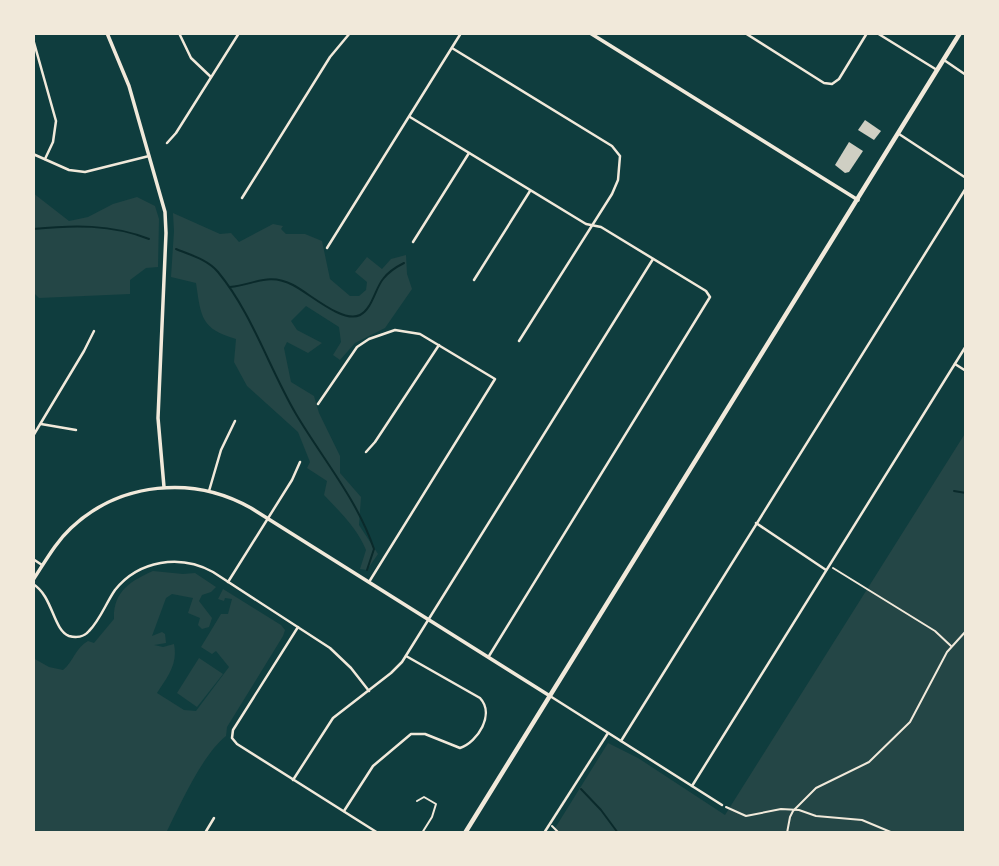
<svg xmlns="http://www.w3.org/2000/svg" width="999" height="866" viewBox="0 0 999 866" font-family="'DejaVu Sans',sans-serif">
<rect width="100%" height="100%" fill="#0f3d3e"/>
<!-- green -->
<g fill="#244646">
<path d="M33 193 69 221 88 217 113 204 137 197 155 206 159 219 158 267 146 268 130 280V294L39 298 33 292Z"/>
<path d="M173 213 220 234 231 233 239 242 273 224 283 226 281 229 286 234H305L322 241 330 279 350 296H359L366 290 367 282 355 272 367 257 382 269 391 259 406 255 407 274 412 289 385 328 355 343 340 360 333 355 341 342 339 327 306 306 291 321 297 330 322 343 308 353 287 342 284 348 291 382 314 396 319 413 340 456V473L361 497 359 525 378 554 367 570 360 569 366 550C357 528 340 512 324 495L327 481 307 468 310 462 298 432 247 386 234 362 236 339C201 329 201 317 196 283L171 277 174 231Z"/>
<path d="M966 432V833H552L608 743 638 758 725 815Z"/>
<path d="M153 571 183 574 195 573 216 587 211 592 202 595 199 601 212 618 209 627 202 629 198 625 200 618 188 613 193 598 172 594 166 598 152 636 162 632 165 634 166 643 154 645 163 647 174 644C178 664 168 676 157 693L184 710 196 711 229 667 216 651 212 654 201 647 221 614H228L232 599 225 598 224 601 218 599 223 589 281 625 285 630 283 636 227 727 226 736C202 755 180 805 166 833H33V658L49 667 63 670C73 662 76 647 88 641L94 643 114 619C113 592 130 581 153 571Z"/>
<path d="M199 658 223 674 197 707 177 693Z"/>
</g>
<g fill="none" stroke-linecap="round" stroke-linejoin="round">
<!-- stream -->
<g stroke="#0a2a2b" stroke-width="2">
<path d="M33 229C73 225 111 224 149 239"/>
<path d="M176 249C191 255 208 260 218 272 252 313 269 368 296 414 322 458 357 499 374 549L367 570"/>
<path d="M230 287C254 285 268 272 293 285 309 293 343 324 360 315 372 309 375 289 383 279 389 271 396 267 404 263"/>
<path d="M954 491 966 493"/>
<path d="M581 789 601 810 618 833"/>
</g>
</g>
<!-- building -->
<g fill="#cfcfc3">
<path d="M865 120 881 131 874 140 858 130Z"/>
<path d="M849 142 863 151 849 172 845 173 835 165Z"/>
</g>
<g fill="none" stroke-linecap="round" stroke-linejoin="round">
<!-- path -->
<g stroke="#f1e9da" stroke-width="2">
<path d="M833 568 935 631 951 646"/>
<path d="M726 807 746 816 781 809 799 810 816 816 862 820 893 833"/>
<path d="M552 826 559 833"/>
<path d="M787 833 790 817 793 811 816 788 869 762 910 722 947 652 966 631"/>
</g>
<!-- service -->
<path stroke="#f1e9da" stroke-width="2" d="M417 801 424 797 436 804 432 817 422 833"/>
<!-- minor -->
<g stroke="#f1e9da" stroke-width="2.5">
<path d="M179 33 191 58 211 77"/>
<path d="M745 33 824 83 832 84 839 79 867 33"/>
<path d="M877 33 937 70"/>
<path d="M33 39 56 121 53 142 45 159"/>
<path d="M452 48 612 146 620 156 618 180 612 194 519 341"/>
<path d="M944 60 966 75"/>
<path d="M410 117 586 224 601 227 706 291 710 297 489 656"/>
<path d="M899 134 966 178"/>
<path d="M167 143 176 133 239 33"/>
<path d="M33 154 69 170 85 172 149 156"/>
<path d="M242 198 330 57 350 33"/>
<path d="M413 242 469 153"/>
<path d="M327 248 461 33"/>
<path d="M474 280 530 191"/>
<path d="M955 364 966 371"/>
<path d="M318 404 357 347 369 339 395 330 420 334 495 379 369 582"/>
<path d="M41 424 76 430"/>
<path d="M33 436 84 351 94 331"/>
<path d="M366 452 375 442 439 345"/>
<path d="M209 491 221 450 235 421"/>
<path d="M756 523 826 570"/>
<path d="M33 559 42 565"/>
<path d="M228 582 292 480 300 462"/>
<path d="M33 584C53 596 53 630 69 636 76 638 84 637 89 631 100 620 106 603 115 590 139 560 180 554 213 572L330 648 351 668 369 691"/>
<path d="M298 627 233 730 232 738 237 744 378 833"/>
<path d="M550 696 722 805"/>
<path d="M621 741 966 188"/>
<path d="M293 780 333 718 391 673 402 662 653 259"/>
<path d="M692 786 966 346"/>
<path d="M344 811 373 766 411 734H425L460 748C478 742 495 714 480 698L406 656"/>
<path d="M205 833 214 818"/>
<path d="M544 833 608 733"/>
</g>
<!-- tertiary -->
<g stroke="#f1e9da" stroke-width="3.5">
<path d="M107 33 129 86 165 212 166 233 158 418 164 487"/>
<path d="M590 33 858 200"/>
<path d="M33 580C45 562 55 543 71 528 120 482 193 475 251 508L550 696"/>
</g>
<!-- secondary -->
<path stroke="#f1e9da" stroke-width="4.5" d="M465 833 960 33"/>
</g>
<!-- border -->
<rect width="999" height="866" fill="none" stroke="#f1e9da" stroke-width="70"/>
</svg>
